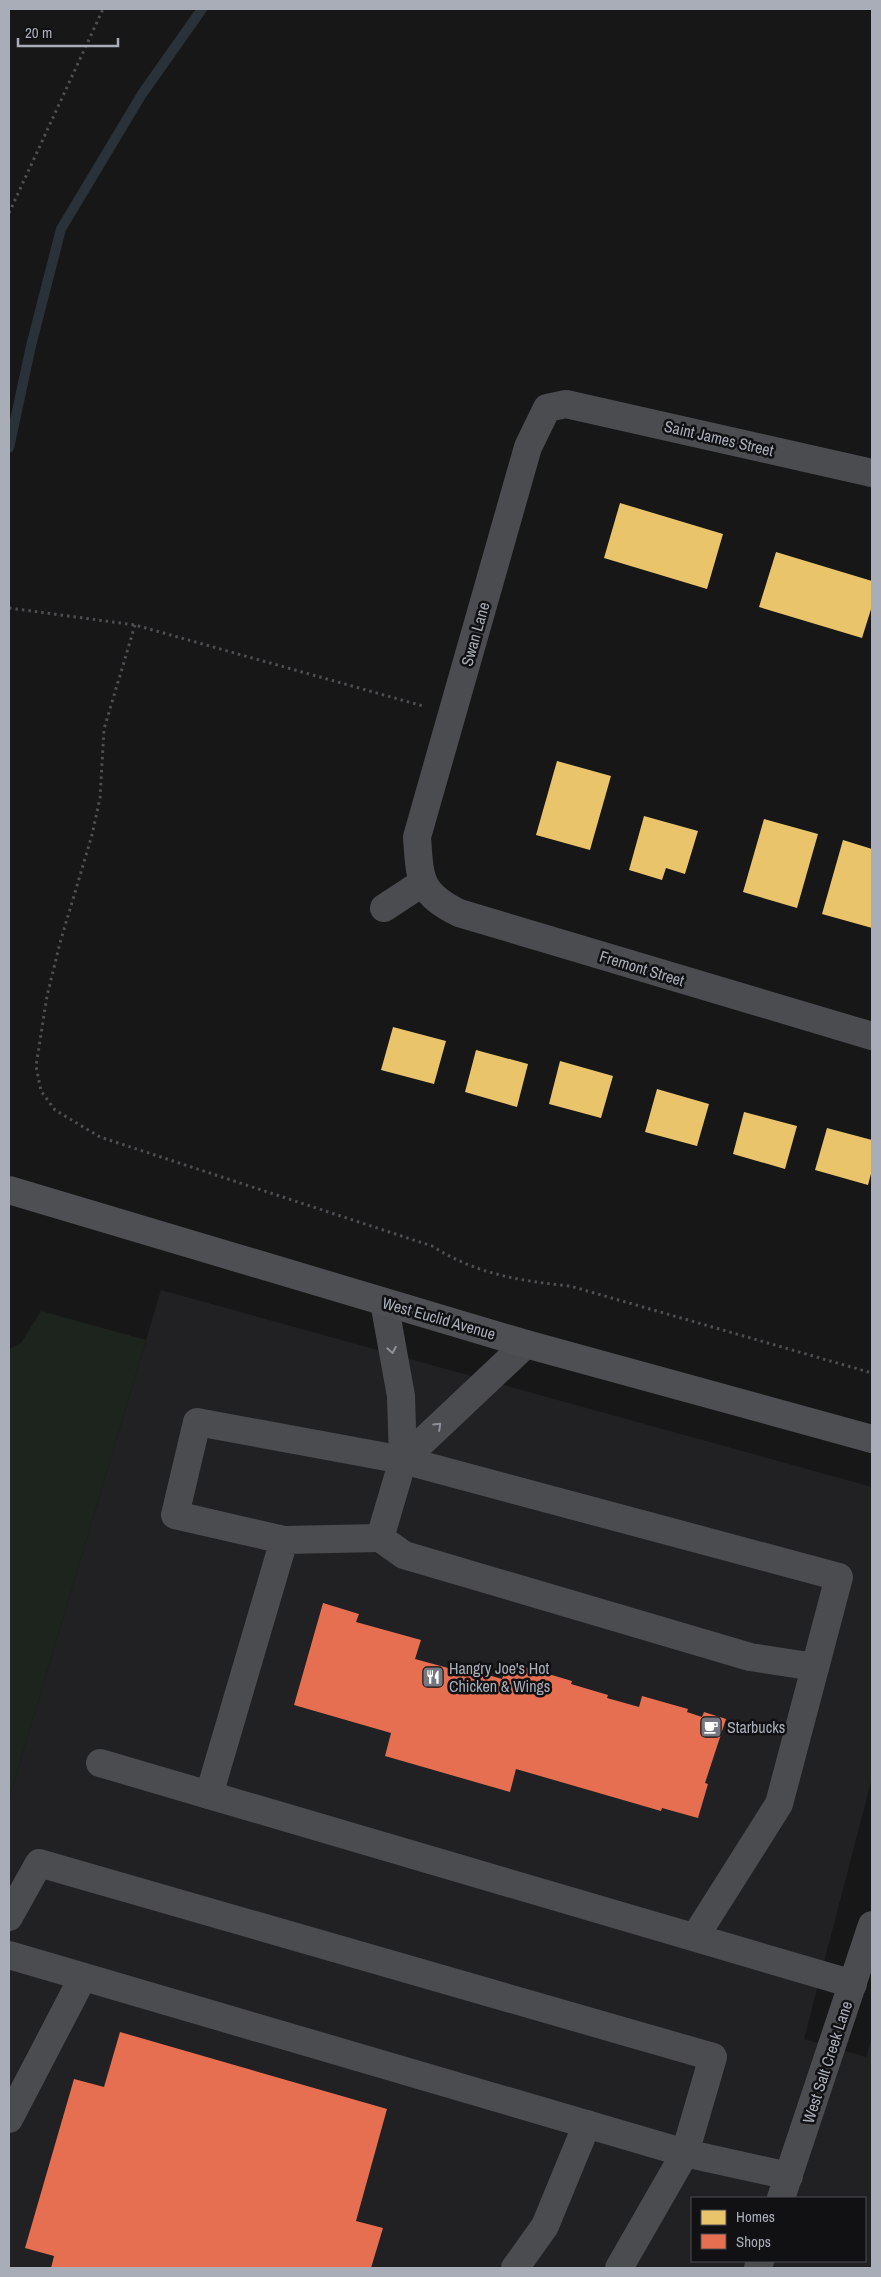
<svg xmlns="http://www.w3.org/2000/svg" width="881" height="2277" viewBox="0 0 881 2277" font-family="'Archivo Narrow',sans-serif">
<rect width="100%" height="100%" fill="#171717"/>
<!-- built -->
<path fill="#212123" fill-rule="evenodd" d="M161 1290 872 1487V1778L804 2039 866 2057 872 2037V2268H9V1799ZM692 2198H865V2261H692Z"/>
<!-- green -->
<path fill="#1d241e" d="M41 1311 146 1340 9 1799V1349L21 1343Z"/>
<!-- homes -->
<g fill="#e9c46a">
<path d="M620 503 723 534 707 589 604 558Z"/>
<path d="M776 552 872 581V606L862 638 759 607Z"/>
<path d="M557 761 611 776 590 850 536 835Z"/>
<path d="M644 816 698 831 685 874 666 868 662 880 629 870Z"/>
<path d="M764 819 818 834 797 908 743 892Z"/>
<path d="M843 840 872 849V928L822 914Z"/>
<path d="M393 1027 446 1041 434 1084 381 1070Z"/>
<path d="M476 1050 528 1064 517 1107 465 1092Z"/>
<path d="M560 1061 613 1076 601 1118 549 1104Z"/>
<path d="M657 1089 709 1104 697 1146 645 1132Z"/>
<path d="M744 1112 797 1126 785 1169 733 1154Z"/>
<path d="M827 1128 872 1140V1170L868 1185 815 1170Z"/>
</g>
<!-- shops -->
<g fill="#e76f51">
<path d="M323 1603 359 1614 356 1622 421 1640 415 1659 459 1671 460 1667 502 1679 505 1671 522 1676 525 1667 572 1681 571 1684 608 1695 607 1698 639 1707 642 1696 688 1709 687 1712 702 1717 704 1712 726 1719 705 1783 708 1784 698 1818 662 1808 661 1811 516 1769 510 1792 385 1756 391 1733 294 1705Z"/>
<path d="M120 2032 387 2109 356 2221 383 2228 371 2268H51L54 2256 25 2248 74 2079 104 2087Z"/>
</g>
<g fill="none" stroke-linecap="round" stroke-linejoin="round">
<!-- stream -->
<path stroke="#2a3239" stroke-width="10" d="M9 448 31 346 61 229 142 94 202 9"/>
<!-- path -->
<g stroke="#4d4e52" stroke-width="3" stroke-dasharray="2.5 4" stroke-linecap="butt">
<path d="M9 213 103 9"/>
<path d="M9 608 135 625 423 706"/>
<path d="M135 625 104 729 100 798 92 835 60 943 47 996 36 1066 41 1091 55 1110 100 1137 432 1246C476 1274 520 1281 570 1286L872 1373"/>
</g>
<!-- minor -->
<g stroke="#4b4c50" stroke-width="28">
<path d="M872 473 566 404 547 408 528 447 417 837C420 880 419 893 459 913L872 1036"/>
<path d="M384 908 422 883"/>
<path d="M384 1302 401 1396 403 1460 380 1538 284 1540 209 1795 853 1984"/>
<path d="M403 1460 526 1344"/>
<path d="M380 1538 404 1555 750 1657 815 1667"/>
<path d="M284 1540 175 1515 197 1422 403 1460 839 1577 779 1804 695 1937"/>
<path d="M100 1763 209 1795"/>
<path d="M9 1917 39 1863 713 2057 685 2153 9 1955"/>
<path d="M9 2119 83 1977"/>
<path d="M781 2198 872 1925"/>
<path d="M515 2268 545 2226 587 2124"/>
<path d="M619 2268 685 2153 789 2176"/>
<path d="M758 2268 760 2261"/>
</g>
<!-- major -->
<path stroke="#4d4f52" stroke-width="28" d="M9 1190 526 1344 872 1439"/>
</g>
<!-- one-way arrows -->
<defs><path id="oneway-chevron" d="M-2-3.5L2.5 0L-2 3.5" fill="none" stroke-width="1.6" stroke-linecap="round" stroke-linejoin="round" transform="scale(1.25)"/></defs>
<g stroke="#8c9099">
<use href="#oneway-chevron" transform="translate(392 1350) rotate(80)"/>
<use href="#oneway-chevron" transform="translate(438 1426) rotate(-43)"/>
</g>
<!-- icons -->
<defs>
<g id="restaurant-square" transform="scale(1.125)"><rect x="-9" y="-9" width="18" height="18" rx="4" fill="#757880" stroke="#111113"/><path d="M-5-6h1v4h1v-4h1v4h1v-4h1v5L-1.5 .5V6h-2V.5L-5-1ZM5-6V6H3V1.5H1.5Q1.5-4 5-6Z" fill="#fff"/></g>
<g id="cafe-square" transform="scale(1.125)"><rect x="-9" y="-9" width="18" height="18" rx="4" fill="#757880" stroke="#111113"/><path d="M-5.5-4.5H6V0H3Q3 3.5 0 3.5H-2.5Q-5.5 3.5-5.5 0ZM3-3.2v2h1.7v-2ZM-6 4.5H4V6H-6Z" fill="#fff"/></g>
</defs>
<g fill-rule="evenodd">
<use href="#restaurant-square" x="433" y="1677"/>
<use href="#cafe-square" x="711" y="1727"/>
</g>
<g text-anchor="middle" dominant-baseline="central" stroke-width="5" stroke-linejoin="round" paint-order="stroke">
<!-- street labels -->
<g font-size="16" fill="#a8adb8" stroke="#111113">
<text transform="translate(719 438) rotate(13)">Saint James Street</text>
<text transform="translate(475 634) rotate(-74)">Swan Lane</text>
<text transform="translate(642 968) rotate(17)">Fremont Street</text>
<text transform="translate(439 1318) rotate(16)">West Euclid Avenue</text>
<text transform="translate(827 2062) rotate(-72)">West Salt Creek Lane</text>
</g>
<!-- poi labels -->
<g font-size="16" fill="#a8adb8" stroke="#111113" text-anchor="start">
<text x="449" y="1668">Hangry Joe's Hot<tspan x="449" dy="18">Chicken &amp; Wings</tspan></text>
<text x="727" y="1727">Starbucks</text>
</g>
</g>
<!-- border -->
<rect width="881" height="2277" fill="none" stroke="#a8adb8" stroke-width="20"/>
<!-- legend -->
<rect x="691" y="2197" width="175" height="65" fill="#111113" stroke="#4d4f55"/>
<rect x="701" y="2210" width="25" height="15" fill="#e9c46a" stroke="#4d4f55"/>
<text x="736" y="2222" font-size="15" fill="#a8adb8">Homes</text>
<rect x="701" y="2234" width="25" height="15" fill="#e76f51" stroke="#4d4f55"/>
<text x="736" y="2247" font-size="15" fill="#a8adb8">Shops</text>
<!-- scale -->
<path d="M18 38v8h100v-8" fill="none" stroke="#a8adb8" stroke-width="2.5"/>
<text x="25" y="38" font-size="15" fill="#a8adb8" stroke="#111113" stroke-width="4" paint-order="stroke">20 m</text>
</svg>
